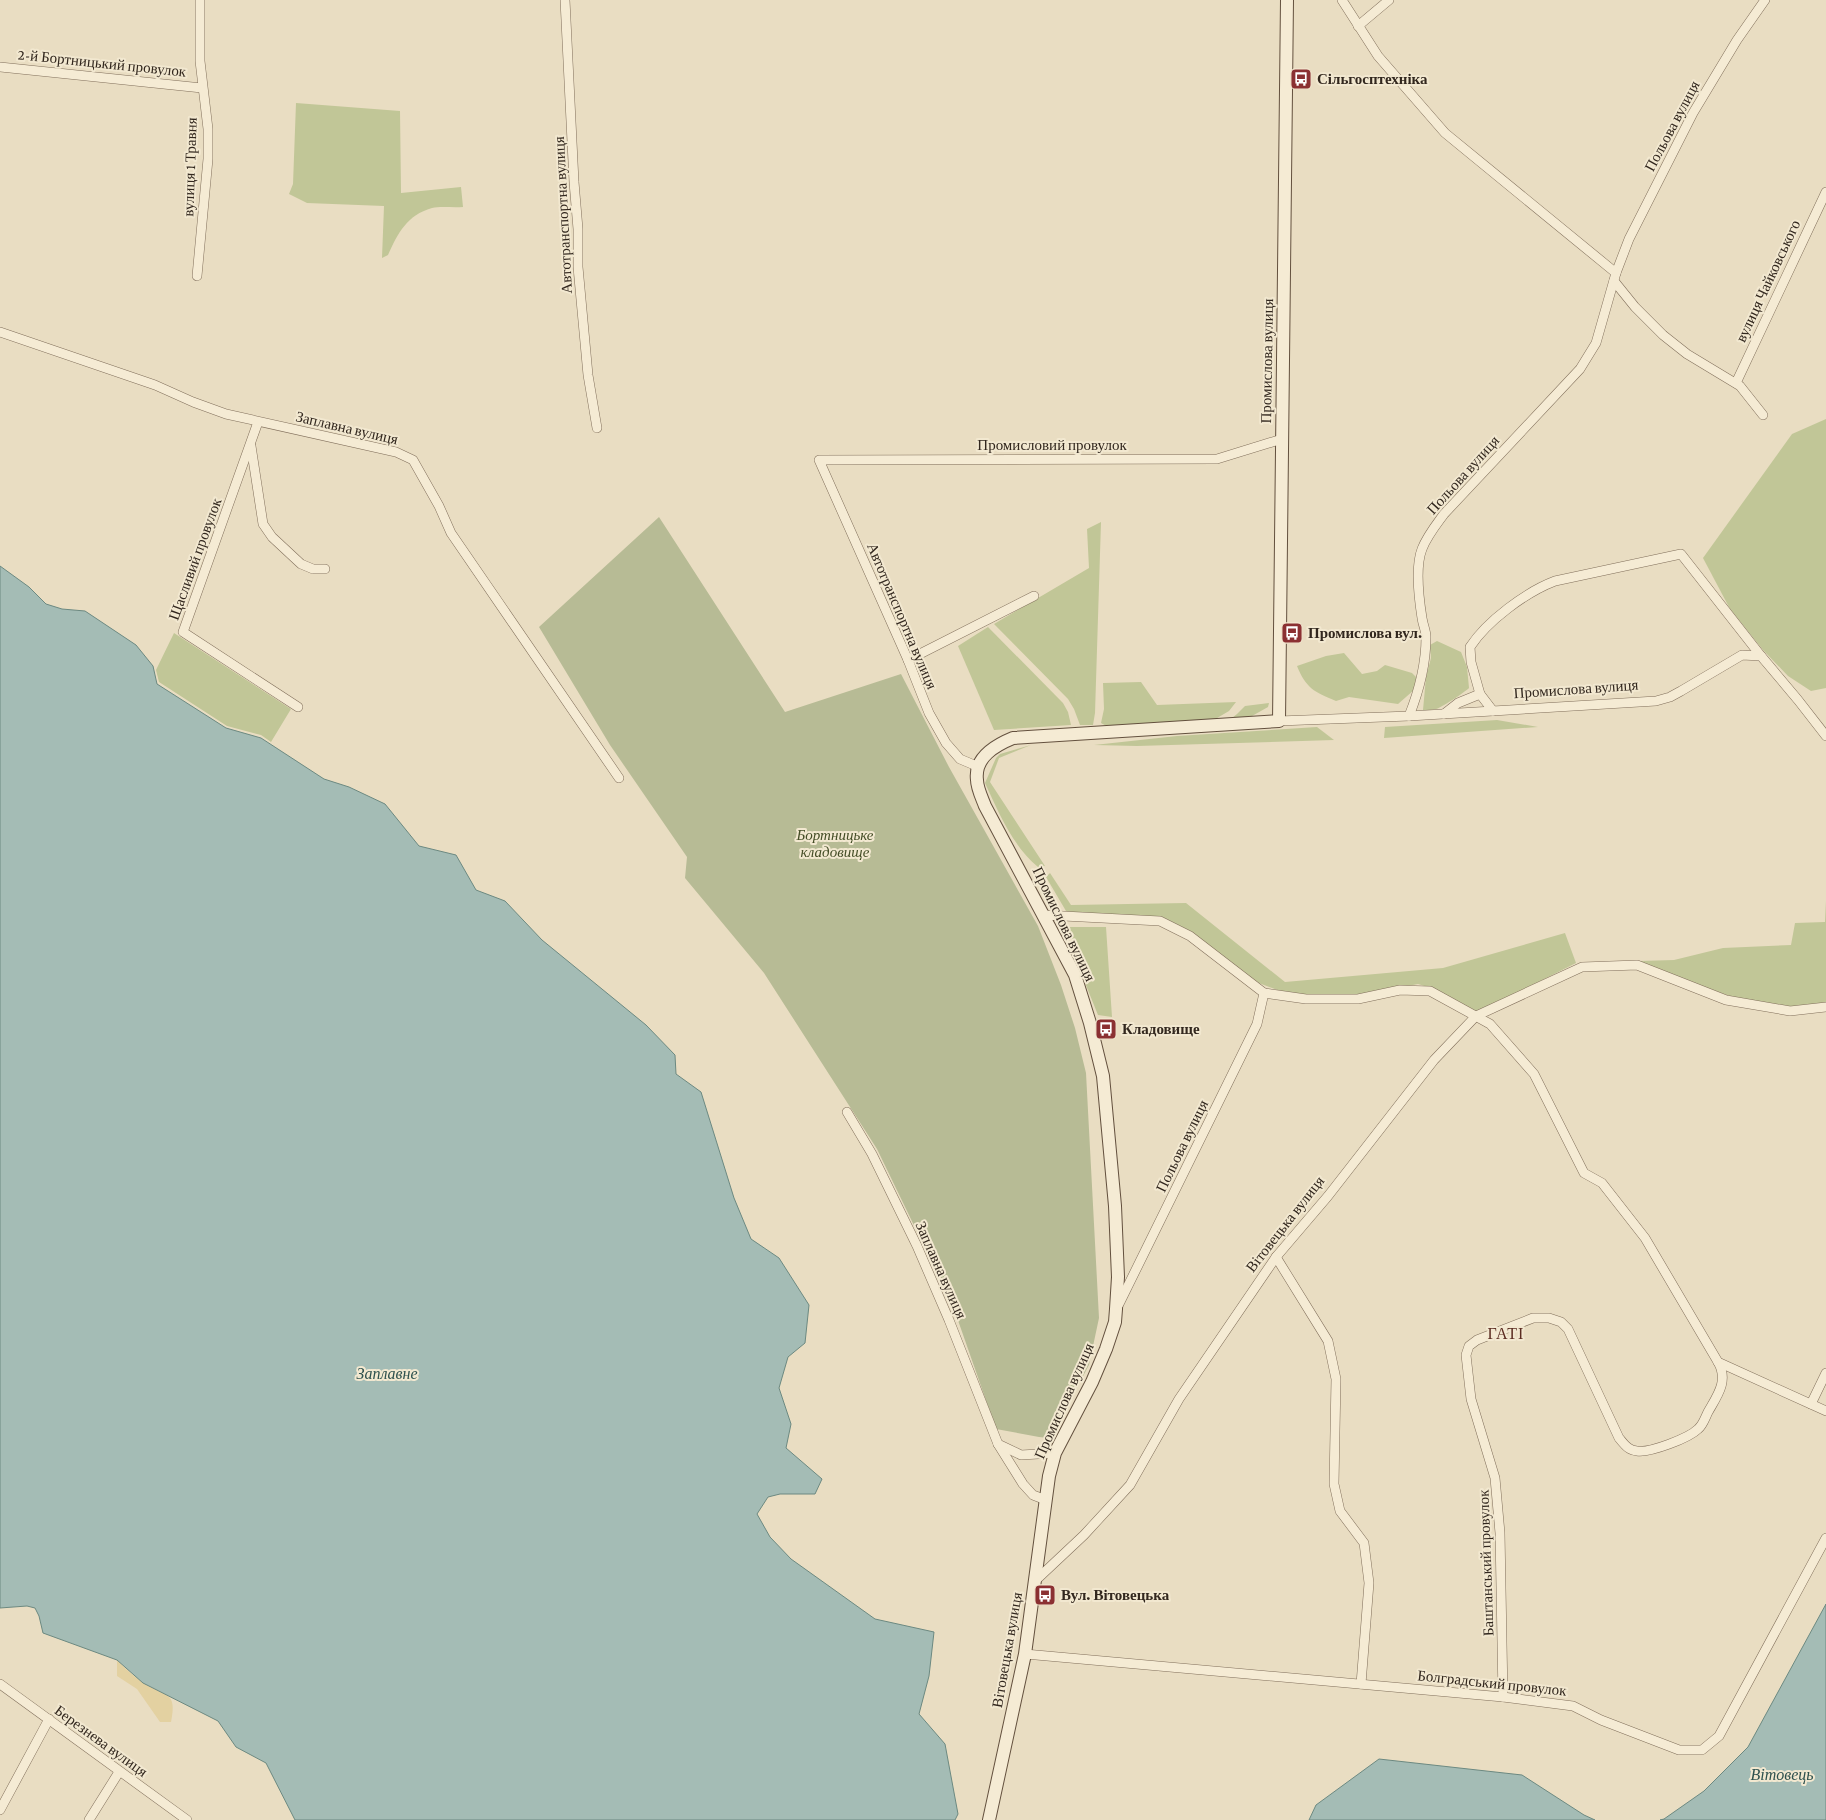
<svg xmlns="http://www.w3.org/2000/svg" width="1826" height="1820" viewBox="0 0 1826 1820" font-family="'Crimson Pro',serif">
<rect width="100%" height="100%" fill="#e9ddc2"/>
<!-- green -->
<g fill="#c1c697">
<path d="M296 103 400 111 401 193 461 187 463 207C453 208 441 206 432 208 407 215 398 233 388 255L382 258 384 206 307 203 289 194 293 184Z"/>
<path d="M1826 419V688L1811 691 1788 676 1763 650 1730 609 1703 558 1792 434Z"/>
<path d="M1101 522 1095 713 1093 725H1080L1074 709 1068 699 994 624 1089 568 1087 529Z"/>
<path d="M988 627 1063 703 1068 712 1071 725 994 730 958 646Z"/>
<path d="M174 633 291 709 271 742 261 735 227 726 159 682 156 670Z"/>
<path d="M1437 641 1461 652 1467 667 1469 688C1465 692 1441 708 1436 709 1432 710 1427 710 1423 710L1426 677 1431 658 1430 645Z"/>
<path d="M1344 653 1362 674 1377 671 1385 665 1412 673 1417 678 1414 690 1398 704 1349 697 1336 701C1314 692 1306 688 1297 666L1326 656Z"/>
<path d="M1141 682 1157 705 1236 702 1229 711 1212 721 1110 728 1101 723 1104 709 1103 683Z"/>
<path d="M1269 703 1268 707 1252 716 1226 723 1237 714 1245 706Z"/>
<path d="M1497 720 1538 727 1384 738 1385 727Z"/>
<path d="M1317 727 1334 740 1137 746 1094 745 1177 736Z"/>
<path d="M1031 745 999 758 990 782 1045 866 1038 867C1012 845 999 813 985 783L996 758 1000 754Z"/>
<path d="M1050 873 1071 905 1186 903 1285 982 1443 968 1565 933 1576 963 1485 1009 1477 1011 1467 1008 1431 988 1418 984 1357 996H1310L1283 992 1256 982 1161 919 1070 914 1066 911 1046 877Z"/>
<path d="M1826 901V1004C1763 1017 1696 984 1639 961L1674 960 1723 948 1791 945 1795 923 1825 922Z"/>
<path d="M1068 927H1106L1112 1017 1098 1015 1079 968 1075 942 1066 931Z"/>
</g>
<!-- sand -->
<path fill="#e3d1a1" d="M117 1660C125 1668 134 1677 144 1683 164 1697 178 1690 171 1722H160L137 1689 117 1676Z"/>
<!-- cemetery -->
<path fill="#b7bb95" d="M659 517 785 712 901 674 949 767 1038 926 1061 985 1075 1028 1086 1073 1099 1318 1089 1365 1050 1438 1039 1437 996 1429 953 1306 877 1149 764 973 685 878 687 857 610 745 539 627Z"/>
<!-- water -->
<g fill="#a4bcb5" stroke="#6c8981">
<path d="M0 566 29 587 46 604 62 609 85 611 136 645 153 666 157 684 226 728 261 738 324 779 349 787 385 804 419 846 456 855 476 890 505 901 542 940 646 1025 675 1055 676 1074 701 1092 734 1198 751 1239 779 1258 809 1305 805 1343 788 1357 779 1388 791 1424 786 1448 822 1479 815 1494H780L768 1497 757 1514 770 1537 791 1559 875 1619 934 1632 929 1676 919 1714 945 1744 958 1814 955 1820H295L266 1763 236 1747 218 1721 143 1683 117 1660 43 1633 39 1616 35 1608 27 1606 0 1608Z"/>
<path d="M1826 1604V1820H1660L1664 1819 1704 1791 1748 1747Z"/>
<path d="M1379 1759 1522 1775 1584 1815 1595 1820H1309L1316 1805Z"/>
</g>
<g fill="none" stroke-linecap="round" stroke-linejoin="round">
<!-- street casing -->
<g stroke="#816f5b" stroke-width="10">
<g id="street">
<path d="M565 0 574 182 578 229V267L588 375 597 428"/>
<path d="M1342 0 1378 56 1445 133 1616 273"/>
<path d="M1358 26 1389 0"/>
<path d="M0 67 202 88"/>
<path d="M197 276 208 159V129L200 61V0"/>
<path d="M1614 281 1635 307 1663 335 1687 354 1740 386 1763 415"/>
<path d="M0 332 155 385 193 402 226 414 396 452 413 460 439 506 451 533 619 778"/>
<path d="M1736 383 1826 192"/>
<path d="M258 422 183 632 298 707"/>
<path d="M251 446 263 524 272 537 301 564 313 569H325"/>
<path d="M908 660 1034 596"/>
<path d="M1493 711 1480 694 1471 662 1470 647C1487 621 1526 592 1555 581L1681 554 1761 656"/>
<path d="M1444 714 1458 703 1480 694"/>
<path d="M1409 716C1419 691 1426 664 1426 637 1426 631 1423 625 1422 618 1419 599 1415 567 1422 549 1427 536 1436 525 1444 514L1580 369 1596 343 1616 273 1629 239 1693 113 1737 40 1765 0"/>
<path d="M1279 721 1409 716 1656 701 1670 697 1681 691 1742 655 1761 656 1798 700 1826 736"/>
<path d="M979 767 960 759 946 743 929 713 908 660 819 460 1217 459 1282 439"/>
<path d="M1044 915 1160 921 1190 936 1264 993 1306 999H1358L1400 990 1430 991 1490 1024 1534 1074 1584 1173 1602 1183 1645 1238 1718 1362 1826 1411"/>
<path d="M847 1112 872 1154 917 1246 949 1320 998 1444 1023 1484 1033 1495 1046 1500"/>
<path d="M1276 1257 1328 1341 1336 1379 1334 1484 1340 1511 1364 1543 1369 1583 1361 1684"/>
<path d="M1119 1304 1257 1024 1264 993"/>
<path d="M1811 1404 1826 1373"/>
<path d="M998 1444 1021 1455 1055 1453"/>
<path d="M1035 1581 1084 1535 1130 1485 1179 1399 1276 1257 1328 1196 1434 1060 1476 1016 1582 967 1637 965 1726 1000 1790 1011 1826 1007"/>
<path d="M1025 1654 1503 1697 1573 1706 1601 1720 1679 1750H1702L1719 1736 1826 1538"/>
<path d="M0 1684 187 1820"/>
<path d="M1503 1697 1500 1533 1495 1478 1471 1399 1466 1355 1469 1346 1477 1340 1533 1318H1549L1561 1322 1568 1329 1619 1438C1625 1445 1628 1450 1637 1451 1650 1453 1689 1438 1698 1429 1703 1425 1705 1418 1708 1412 1717 1396 1729 1381 1718 1362"/>
<path d="M0 1810 49 1719"/>
<path d="M89 1820 119 1772"/>
</g>
</g>
<!-- secondary casing -->
<g stroke="#63503e" stroke-width="14">
<path id="secondary" d="M989 1820 1025 1654 1049 1476 1055 1453 1092 1382 1106 1349 1115 1322 1116 1309 1118 1277 1115 1206 1103 1076 1090 1023 1075 975 985 806C982 798 977 788 977 780 974 757 996 745 1013 738L1279 721 1287 0"/>
</g>
<!-- street -->
<use href="#street" stroke="#f5ebd4" stroke-width="9"/>
<!-- secondary -->
<use href="#secondary" stroke="#f5ebd4" stroke-width="12"/>
</g>
<!-- icons -->
<defs>
<g id="bus-square" transform="scale(1.125)"><rect x="-9" y="-9" width="18" height="18" rx="4" fill="#8b3032" stroke="#f2e8d0"/><path d="M-5-6H5V4H4V6H2V4H-2V6H-4V4H-5ZM-3.5-4V0h7V-4ZM-3.5 1.2v1.5H-2V1.2ZM2 1.2v1.5H3.5V1.2Z" fill="#fff"/></g>
</defs>
<g fill-rule="evenodd">
<use href="#bus-square" x="1301" y="79"/>
<use href="#bus-square" x="1292" y="633"/>
<use href="#bus-square" x="1106" y="1029"/>
<use href="#bus-square" x="1045" y="1595"/>
</g>
<g text-anchor="middle" dominant-baseline="central" stroke-width="4" stroke-linejoin="round" paint-order="stroke">
<!-- street labels -->
<g font-size="15" fill="#32271e" stroke="#f2e8d0">
<text transform="translate(102 63) rotate(6)">2-й Бортницький провулок</text>
<text transform="translate(1672 126) rotate(-62)">Польова вулиця</text>
<text transform="translate(190 167) rotate(-88)">вулиця 1 Травня</text>
<text transform="translate(563 215) rotate(-93)">Автотранспортна вулиця</text>
<text transform="translate(1768 281) rotate(-65)">вулиця Чайковського</text>
<text transform="translate(1267 361) rotate(-89)">Промислова вулиця</text>
<text transform="translate(347 428) rotate(13)">Заплавна вулиця</text>
<text x="1052" y="445">Промисловий провулок</text>
<text transform="translate(1463 475) rotate(-48)">Польова вулиця</text>
<text transform="translate(195 559) rotate(-70)">Щасливий провулок</text>
<text transform="translate(902 616) rotate(67)">Автотранспортна вулиця</text>
<text transform="translate(1576 689) rotate(-4)">Промислова вулиця</text>
<text transform="translate(1064 924) rotate(64)">Промислова вулиця</text>
<text transform="translate(1182 1146) rotate(-64)">Польова вулиця</text>
<text transform="translate(1285 1224) rotate(-52)">Вітовецька вулиця</text>
<text transform="translate(941 1270) rotate(66)">Заплавна вулиця</text>
<text transform="translate(1064 1401) rotate(-66)">Промислова вулиця</text>
<text transform="translate(1486 1563) rotate(-92)">Баштанський провулок</text>
<text transform="translate(1007 1650) rotate(-80)">Вітовецька вулиця</text>
<text transform="translate(1492 1683) rotate(6)">Болградський провулок</text>
<text transform="translate(101 1741) rotate(36)">Березнева вулиця</text>
</g>
<!-- poi labels -->
<g font-size="15" font-weight="bold" fill="#32271e" stroke="#f2e8d0" text-anchor="start">
<text x="1317" y="79">Сільгосптехніка</text>
<text x="1308" y="633">Промислова вул.</text>
<text x="1122" y="1029">Кладовище</text>
<text x="1061" y="1595">Вул. Вітовецька</text>
</g>
<!-- park labels -->
<g font-size="15" font-style="italic" fill="#444d26" stroke="#f2e8d0">
<text x="835" y="835">Бортницьке<tspan x="835" dy="17">кладовище</tspan></text>
</g>
<!-- neighbourhood labels -->
<g font-size="16" letter-spacing="1" fill="#5b2c21" stroke="#f2e8d0">
<text x="1506" y="1333">ГАТІ</text>
</g>
<!-- water labels -->
<g font-size="16" font-style="italic" fill="#2e514e" stroke="#f2e8d0">
<text x="387" y="1373">Заплавне</text>
<text x="1782" y="1774">Вітовець</text>
</g>
</g>
</svg>
